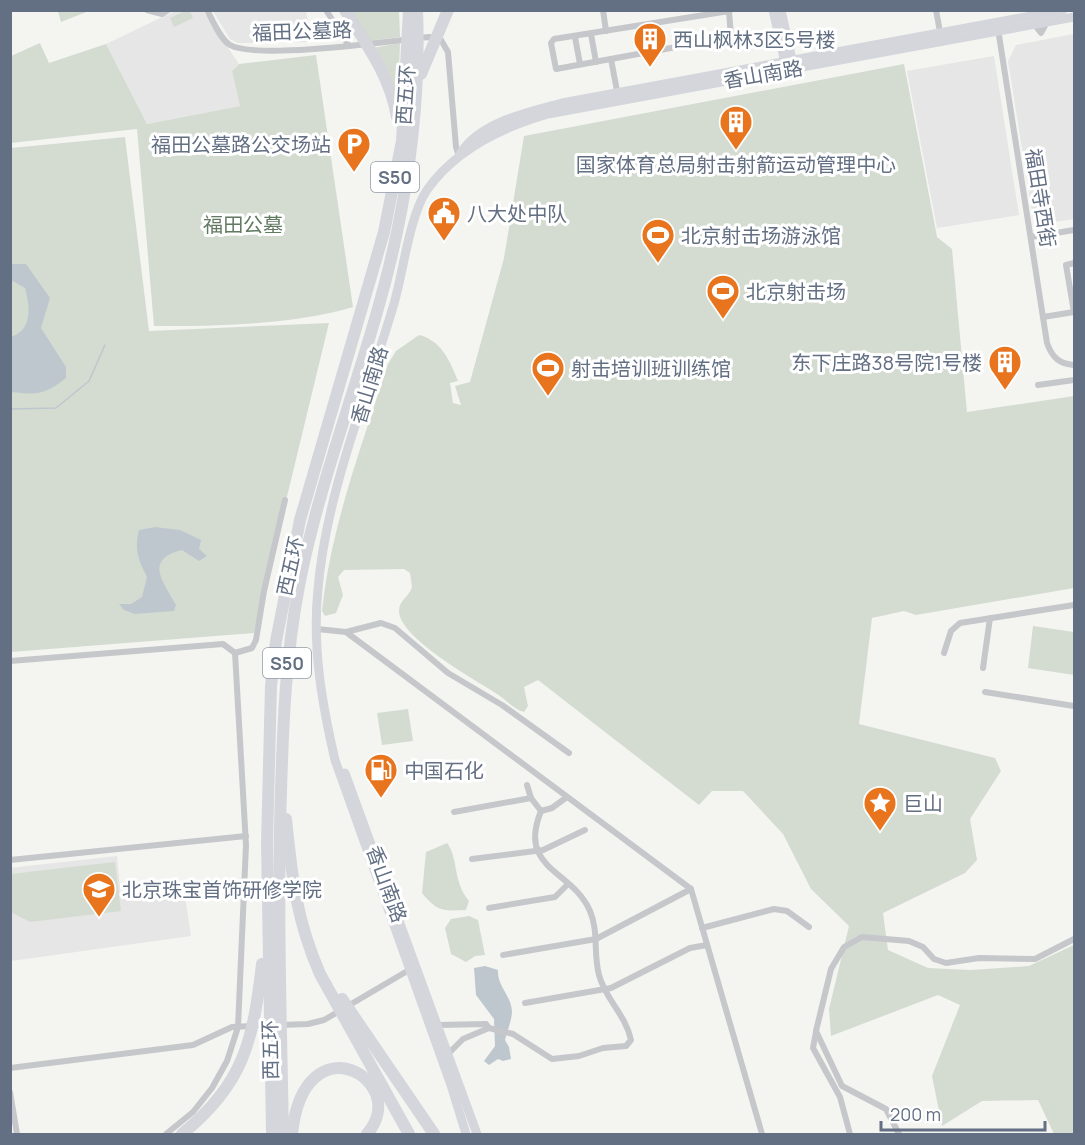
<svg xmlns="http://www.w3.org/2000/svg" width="1085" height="1145" viewBox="0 0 1085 1145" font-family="Manrope,'Noto Sans SC',sans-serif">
<rect width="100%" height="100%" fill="#f4f5f1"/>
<!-- built -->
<g fill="#e5e6e5">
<path d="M175 11H203L239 64 232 71 240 106 147 124 106 44Z"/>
<path d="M213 11H306L312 42 238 43 230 39Z"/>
<path d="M1074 34V219L1046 223 1033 217 1008 61 1016 45Z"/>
<path d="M994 56 1019 215 937 228 907 71Z"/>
<path d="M117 856 121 899 185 896 191 936 11 961 10 868Z"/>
</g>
<!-- green -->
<g fill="#d4dcd2">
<path d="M58 11V10L89 11 61 22Z"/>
<path d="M185 11H190L193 18 174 27 170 18Z"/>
<path d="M349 11H399L400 37 368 41Z"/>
<path d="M40 43 49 63 106 44 147 124 240 106 232 71 239 64 316 55 353 307C293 325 217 326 154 326L137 129 11 143V56Z"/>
<path d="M400 43 398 96 372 48Z"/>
<path d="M904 64 937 237 952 249 967 412 1074 396V588L916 615 904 611 872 618 859 724 995 758 1001 771 970 819 977 860 965 873 883 913 888 950 928 968 971 970 1029 966 1074 945V1134H1054L1038 1100 982 1101 942 1126 932 1076 960 1005 938 995 831 1036 829 1009 849 926 811 889 783 834 743 791H712L699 805 538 680 524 687 528 706 524 712C514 709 506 700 497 694 476 680 399 638 399 611 399 600 409 597 412 587L410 573 404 569 344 570 338 577 343 595 336 613 325 616 322 611C331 526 362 445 388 364L396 351 419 335C441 340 450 361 458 381L450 383 453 403 461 405 455 386 470 382 504 258 524 136Z"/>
<path d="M125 137 149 331 329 323 254 633 11 652V148Z"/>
<path d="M1033 626 1074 632V675L1028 668Z"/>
<path d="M408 709 413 741 382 745 377 713Z"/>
<path d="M447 843C459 859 452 880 469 901L466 910C442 911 438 912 422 893L426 852Z"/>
<path d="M115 862 121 911 30 922 11 912V874Z"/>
<path d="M469 916 478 920 485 955 475 956 466 962 451 954 445 928 451 919Z"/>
</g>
<!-- water -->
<g fill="#bfc7ce">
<path d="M11 264H26L50 298 41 328 66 367V378C45 395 36 395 11 392V337C33 329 30 307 25 288L11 280Z"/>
<path d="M155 527 180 530 201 540 199 549 207 556 199 561 182 550C143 560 164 582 176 605L174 611 135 614 124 610 119 604H131L142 597 147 577C138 560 134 548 139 530Z"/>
<path d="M485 966 498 970C497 986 511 995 512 1011 512 1020 507 1031 505 1040L509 1047 511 1059 503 1061 498 1059 489 1065 484 1061 495 1046 494 1019 476 995 474 968Z"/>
</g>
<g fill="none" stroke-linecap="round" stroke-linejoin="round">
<!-- stream -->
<path stroke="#bfc7ce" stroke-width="1.5" d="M10 409 56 408 89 381 105 345"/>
<!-- street -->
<g stroke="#c5c7cb" stroke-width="6">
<path d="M147 10 162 14 168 10"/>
<path d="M207 10C213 21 220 39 230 45 256 60 393 41 429 37L441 40 448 52 456 147 459 156"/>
<path d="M326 10 349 46"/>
<path d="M603 10 606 31"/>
<path d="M936 10 940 32"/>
<path d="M729 11 731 37 556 69 551 43 554 39Z"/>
<path d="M1034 24 1041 33 1047 22"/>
<path d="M998 29 1047 343C1052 357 1059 364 1074 365"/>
<path d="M591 34 596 62"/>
<path d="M575 37 580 64"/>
<path d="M611 59 617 91"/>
<path d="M1031 237 1074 230"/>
<path d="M1074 263 1066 265 1074 312"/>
<path d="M1043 317 1074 312"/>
<path d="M1038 385 1074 380"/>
<path d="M317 629 346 632 691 889 762 1134"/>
<path d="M346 632 381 623 395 628 448 673 502 705 569 753"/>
<path d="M235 653 252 648 256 640 264 591 285 500"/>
<path d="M944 653 951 631 960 623 1074 605"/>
<path d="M10 661 223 644 235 653 246 845 238 1027 227 1061 212 1088 193 1112 166 1134"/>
<path d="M983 668 990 618"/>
<path d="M985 692 1074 706"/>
<path d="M527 785 531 798 541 811 552 808 567 797"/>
<path d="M454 812 531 798"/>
<path d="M472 859 543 850 585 830"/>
<path d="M10 860 246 836"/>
<path d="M489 908 555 897 567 885"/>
<path d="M702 928 774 909 787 911 809 927"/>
<path d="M503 955 596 939 691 889"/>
<path d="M525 1003 611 988 690 948 707 945"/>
<path d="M280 1025 308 1024 324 1020 409 970"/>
<path d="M438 1025 486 1024 489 1028"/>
<path d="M816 1032 813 1048 840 1097 850 1134"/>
<path d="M448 1054 463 1039 489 1028 513 1034 552 1059 579 1056 603 1048 626 1046 631 1040C626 1015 605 999 599 975 593 953 599 932 590 911 572 869 517 870 541 811"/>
<path d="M10 1068 193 1045 232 1027 270 1025"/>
<path d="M10 1092 17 1134"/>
<path d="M899 1134 886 1109 842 1086 816 1031 831 969 844 947 862 937 909 941 923 947 934 959 946 963 979 958 1035 959 1074 939"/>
</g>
<!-- secondary -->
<g stroke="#d4d6dc" stroke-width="9">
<path d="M773 10 786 67"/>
<path d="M781 10 793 64"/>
<path d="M460 154C479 122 529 112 562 103L1063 10"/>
<path d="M345 773 477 1134"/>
<path d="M466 1134 451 1085 335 760C322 704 312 647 318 589 326 494 366 398 393 307 403 275 409 216 427 190 455 150 503 127 548 114L1074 17"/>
</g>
<!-- highway -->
<g stroke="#d4d6dc" stroke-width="12">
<path d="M345 10C367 45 390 76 397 117"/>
<path d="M421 74 448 10"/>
<path d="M286 819C292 877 296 919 320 974L409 1134"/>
<path d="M342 999 434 1134"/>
<path d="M182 1134C244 1084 253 1041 262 964"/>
<path d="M272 1134 267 843 271 686 276 641 300 520 384 232 402 141 409 10"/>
<path d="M283 1134C281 1020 277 905 281 791 283 721 286 654 299 586 322 466 372 352 397 232 412 160 420 85 417 10"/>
<path d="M292 1134C304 1017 413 1081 367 1134"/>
</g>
</g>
<!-- icons -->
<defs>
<g id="building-pin" transform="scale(1.725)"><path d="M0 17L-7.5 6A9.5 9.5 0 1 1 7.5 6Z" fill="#e8751e" stroke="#fff"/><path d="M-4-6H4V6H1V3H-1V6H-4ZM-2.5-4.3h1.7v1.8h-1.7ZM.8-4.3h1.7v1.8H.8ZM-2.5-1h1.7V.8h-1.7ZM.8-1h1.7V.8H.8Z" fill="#fff"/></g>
<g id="parking-pin" transform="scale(1.725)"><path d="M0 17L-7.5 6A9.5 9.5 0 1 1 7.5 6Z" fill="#e8751e" stroke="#fff"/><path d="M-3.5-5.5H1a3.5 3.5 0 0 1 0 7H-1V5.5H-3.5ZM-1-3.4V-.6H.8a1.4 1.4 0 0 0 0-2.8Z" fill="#fff"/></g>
<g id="civic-pin" transform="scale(1.725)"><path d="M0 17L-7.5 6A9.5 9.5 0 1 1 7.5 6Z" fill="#e8751e" stroke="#fff"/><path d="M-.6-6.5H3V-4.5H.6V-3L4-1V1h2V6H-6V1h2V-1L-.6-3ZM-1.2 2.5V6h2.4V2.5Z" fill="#fff"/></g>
<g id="stadium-pin" transform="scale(1.725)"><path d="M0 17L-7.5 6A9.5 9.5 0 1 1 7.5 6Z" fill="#e8751e" stroke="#fff"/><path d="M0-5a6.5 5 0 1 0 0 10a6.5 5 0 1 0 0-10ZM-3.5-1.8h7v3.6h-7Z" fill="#fff"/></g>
<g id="fuel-pin" transform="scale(1.725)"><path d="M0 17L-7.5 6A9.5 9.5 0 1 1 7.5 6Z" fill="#e8751e" stroke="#fff"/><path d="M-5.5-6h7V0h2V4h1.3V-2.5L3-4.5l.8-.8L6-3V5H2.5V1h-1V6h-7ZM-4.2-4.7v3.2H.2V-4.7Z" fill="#fff"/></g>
<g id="sight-pin" transform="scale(1.725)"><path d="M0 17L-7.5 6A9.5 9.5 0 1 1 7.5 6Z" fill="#e8751e" stroke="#fff"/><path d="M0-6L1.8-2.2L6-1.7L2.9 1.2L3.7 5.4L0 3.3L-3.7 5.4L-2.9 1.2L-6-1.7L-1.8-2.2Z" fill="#fff"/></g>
<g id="university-pin" transform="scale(1.725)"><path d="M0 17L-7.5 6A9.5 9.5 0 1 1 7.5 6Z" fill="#e8751e" stroke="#fff"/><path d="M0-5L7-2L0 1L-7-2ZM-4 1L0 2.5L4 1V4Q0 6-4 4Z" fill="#fff"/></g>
</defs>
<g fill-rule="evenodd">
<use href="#building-pin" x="650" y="39"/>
<use href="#building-pin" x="736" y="122"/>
<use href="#parking-pin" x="354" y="144"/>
<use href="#civic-pin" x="444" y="213"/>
<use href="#stadium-pin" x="658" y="235"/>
<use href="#stadium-pin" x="723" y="291"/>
<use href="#building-pin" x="1005" y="362"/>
<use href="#stadium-pin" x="548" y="368"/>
<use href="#fuel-pin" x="381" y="770"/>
<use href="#sight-pin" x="880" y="803"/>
<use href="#university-pin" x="99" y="889"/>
</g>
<g text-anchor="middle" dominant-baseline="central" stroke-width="6" stroke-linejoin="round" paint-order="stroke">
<!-- shield labels -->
<g fill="#fff" stroke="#929aa8" stroke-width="1.5">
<rect x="371" y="162" width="48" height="30" rx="4.5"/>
<rect x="263" y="648" width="48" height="30" rx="4.5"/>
</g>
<g font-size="18" font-weight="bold" fill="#636f83">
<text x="395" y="177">S50</text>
<text x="287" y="663">S50</text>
</g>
<!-- street labels -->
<g font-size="20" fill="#636f83" stroke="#fff">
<text transform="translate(302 31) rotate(-2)">福田公墓路</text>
<text transform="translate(763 74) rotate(-10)">香山南路</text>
<text transform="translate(405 95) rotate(-86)">西五环</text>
<text transform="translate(1041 198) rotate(81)">福田寺西街</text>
<text transform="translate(369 385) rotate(-73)">香山南路</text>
<text transform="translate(290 566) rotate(-78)">西五环</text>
<text transform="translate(387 884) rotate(70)">香山南路</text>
<text transform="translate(270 1050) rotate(-91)">西五环</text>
</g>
<!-- poi labels -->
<g font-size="20" fill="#636f83" stroke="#fff" text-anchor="start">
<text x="673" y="39">西山枫林3区5号楼</text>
<text x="331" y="144" text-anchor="end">福田公墓路公交场站</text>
<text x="736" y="164" text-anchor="middle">国家体育总局射击射箭运动管理中心</text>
<text x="467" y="213">八大处中队</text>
<text x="681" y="235">北京射击场游泳馆</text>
<text x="746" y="291">北京射击场</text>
<text x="982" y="362" text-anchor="end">东下庄路38号院1号楼</text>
<text x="571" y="368">射击培训班训练馆</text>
<text x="404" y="770">中国石化</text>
<text x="903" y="803">巨山</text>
<text x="122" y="889">北京珠宝首饰研修学院</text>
</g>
<!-- park labels -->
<g font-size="20" fill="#627a62" stroke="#fff">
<text x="243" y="224">福田公墓</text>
</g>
</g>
<!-- border -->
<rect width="1085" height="1145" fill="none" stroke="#636f83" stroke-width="24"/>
<!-- scale -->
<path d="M881 1121v9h164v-9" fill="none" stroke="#636f83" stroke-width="3"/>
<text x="890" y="1121" font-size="18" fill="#636f83" stroke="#ffffff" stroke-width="4.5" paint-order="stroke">200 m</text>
</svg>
